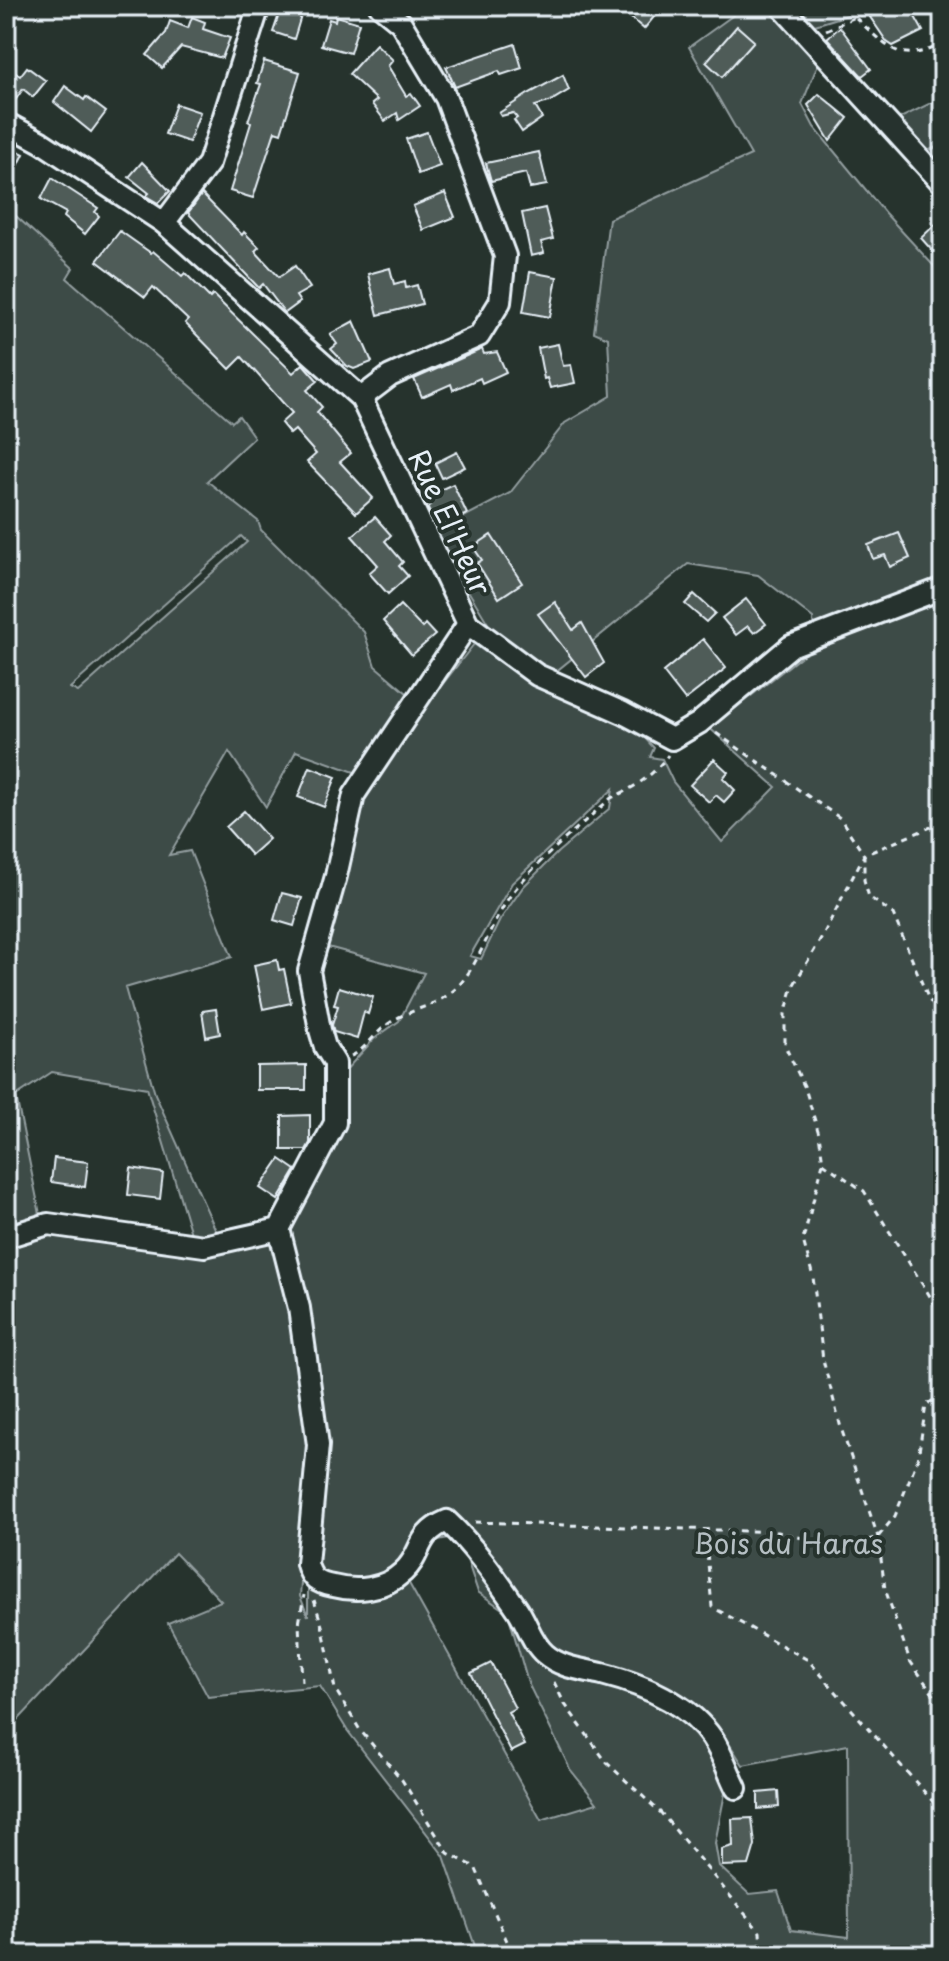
<svg xmlns="http://www.w3.org/2000/svg" width="949" height="1961" viewBox="0 0 949 1961" font-family="'Playpen Sans',sans-serif">
<rect width="100%" height="100%" fill="#26332d"/>
<filter id="ink" filterUnits="userSpaceOnUse"><feTurbulence type="fractalNoise" baseFrequency=".0125" numOctaves="2"/><feDisplacementMap in="SourceGraphic" scale="16" xChannelSelector="R" yChannelSelector="G"/><feConvolveMatrix kernelMatrix="1 2 1 2 8 2 1 2 1" color-interpolation-filters="sRGB"/></filter>
<g filter="url(#ink)">
<!-- green -->
<g fill="#3e4b47" stroke="#939ea0" stroke-width="2" fill-rule="evenodd">
<path d="M746 6H772L820 59 802 104 814 127 885 213 943 276V1955H478L444 1856 347 1730 320 1686 208 1697 168 1623 221 1601 175 1553 6 1733V1242L48 1229 202 1249 268 1234 278 1246 292 1288 307 1398 310 1474 300 1596 308 1616V1583C349 1593 368 1602 406 1578L541 1820 597 1803 570 1769 528 1683 508 1613 478 1592 459 1536 412 1545C406 1553 401 1564 394 1571 373 1590 337 1581 315 1571L311 1562 327 1437 307 1305 287 1224C315 1178 352 1128 344 1072L374 1039 399 1021 424 973 324 946 359 799 421 712 474 644 509 669 633 725 654 748 650 757 662 759 673 782 722 842 776 787 706 725 727 715 814 646 813 618 758 575 688 564 554 673 514 655 495 635 433 533 510 493 565 423 611 396 608 338 594 332 609 219 751 155 689 47ZM613 789 610 808 558 852 523 887 500 920 481 959 470 956 512 883ZM554 1650 663 1689 719 1728 743 1765 848 1745 849 1937 791 1930 778 1891 749 1894 719 1866 715 1843 728 1778 712 1744 684 1714 644 1691 560 1668Z"/>
<path d="M784 6H855L857 12 805 28Z"/>
<path d="M943 97V144L921 154 892 122Z"/>
<path d="M6 207 73 268 67 278 232 422 239 416 254 437 207 481 258 521 261 530 364 632 375 666 414 699 360 774 296 751 266 807 229 752 169 855 190 851 232 957 125 988 155 1094 218 1235 192 1237 147 1088 52 1072 16 1096 41 1219 14 1224 6 1178ZM241 536 247 542 78 692 70 688Z"/>
</g>
<!-- building -->
<g fill="#505c59" stroke="#e8f1f8" stroke-width="2">
<path d="M282 6H304L294 39 273 32Z"/>
<path d="M617 6H663L644 29Z"/>
<path d="M888 6H909L923 31 893 46 887 42 870 17Z"/>
<path d="M336 16 359 23 350 53 321 45 329 19 335 21Z"/>
<path d="M192 17 205 22 203 29 230 38 222 58 181 47 162 68 147 55 166 33 170 21 188 28Z"/>
<path d="M737 26 754 41 722 77 706 62Z"/>
<path d="M840 27 871 69 862 76 827 38Z"/>
<path d="M376 44 393 60 388 66 406 96 411 93 420 106 399 120 397 113 385 121 372 104 377 100 349 74Z"/>
<path d="M515 44 522 68 501 75 499 71 455 87 446 67Z"/>
<path d="M264 61 300 72 281 133 275 131 253 198 230 191 251 123 248 121 261 84 257 83Z"/>
<path d="M6 66 20 76 27 67 46 81 33 97 23 89 16 99 6 91Z"/>
<path d="M563 75 569 90 549 102 535 106 542 118 522 132 514 120 517 118 513 113 501 116 499 113 528 94Z"/>
<path d="M65 86 84 100 86 97 106 112 91 132 54 102Z"/>
<path d="M819 94 848 118 830 141 808 105Z"/>
<path d="M176 104 200 112 189 142 165 134Z"/>
<path d="M427 132 440 166 418 174 406 139Z"/>
<path d="M6 145 24 154 6 190Z"/>
<path d="M539 152 547 185 530 188 526 173 491 181 486 163Z"/>
<path d="M142 162 170 191 158 203 146 196 149 193 129 177Z"/>
<path d="M52 178 98 208 95 212 99 216 85 234 64 217 66 213 41 199Z"/>
<path d="M445 193 455 217 423 230 413 206Z"/>
<path d="M202 194 242 235 244 232 259 247 255 251 279 277 295 266 310 288 296 296 300 302 285 313 263 284 259 288 188 213Z"/>
<path d="M545 208 553 239 541 242 544 253 531 256 522 213Z"/>
<path d="M943 217V263L921 238Z"/>
<path d="M120 231 151 253 153 251 182 276 185 273 210 298 213 295 293 373 303 364 318 381 307 390 322 407 317 412 351 453 340 462 373 498 356 513 307 462 316 454 295 430 290 434 281 423 292 413 242 357 230 369 185 323 188 320 153 287 145 297 97 261Z"/>
<path d="M390 268 394 284 405 281 406 288 417 285 422 304 378 315 368 274Z"/>
<path d="M530 272 557 277 550 317 523 312Z"/>
<path d="M354 321 372 362 354 369 347 366 331 349 337 344 330 334Z"/>
<path d="M558 344 563 366 571 365 575 383 550 388 547 378 544 379 538 348Z"/>
<path d="M482 349 484 354 497 352 506 372 482 383 480 378 453 390 451 384 422 397 414 379Z"/>
<path d="M457 452 465 467 442 478 435 463Z"/>
<path d="M453 484 467 514 437 528 427 507 430 505 426 496Z"/>
<path d="M375 517 391 535 385 541 403 562 399 566 408 576 388 594 369 573 378 565 352 536Z"/>
<path d="M899 533 910 558 890 567 885 555 873 559 868 545Z"/>
<path d="M491 535 522 583 499 598 477 563 482 560 473 547Z"/>
<path d="M694 594 715 613 706 622 685 604Z"/>
<path d="M746 599 766 624 754 633 748 626 736 635 722 618Z"/>
<path d="M555 602 573 630 582 623 604 663 586 677 538 614Z"/>
<path d="M400 605 422 628 425 624 435 635 412 655 383 621Z"/>
<path d="M703 639 726 668 685 700 663 672Z"/>
<path d="M714 759 728 772 723 778 735 790 724 802 716 795 709 802 690 785Z"/>
<path d="M310 767 336 777 324 807 298 797Z"/>
<path d="M244 811 269 839 251 855 226 827Z"/>
<path d="M282 893 302 898 294 926 274 920Z"/>
<path d="M277 960 279 970 284 969 291 1003 263 1009 254 965Z"/>
<path d="M339 987 373 997 368 1014 364 1012 357 1039 334 1032 332 1025 338 1006 334 1005Z"/>
<path d="M216 1009 220 1034 206 1037 202 1011Z"/>
<path d="M306 1065V1090H257V1066Z"/>
<path d="M310 1115V1143L306 1150H282V1116Z"/>
<path d="M54 1158 88 1162 85 1187 51 1182Z"/>
<path d="M280 1159 296 1170 278 1200 260 1188Z"/>
<path d="M131 1168 163 1173 160 1199 128 1195Z"/>
<path d="M491 1663 515 1708 508 1712 525 1745 511 1752 471 1673Z"/>
<path d="M778 1791 779 1807 758 1809V1793Z"/>
<path d="M752 1818 755 1845 749 1865 722 1866V1849L733 1846 732 1819Z"/>
</g>
<g fill="none" stroke-linecap="round" stroke-linejoin="round">
<!-- street casing -->
<g stroke="#e8f1f8" stroke-width="26">
<g id="street">
<path d="M781 6 943 184"/>
<path d="M6 123 41 142 164 223 361 398 468 624 537 675 623 713 672 739 699 723 791 646 943 588"/>
<path d="M164 223 209 163 259 6"/>
<path d="M361 398 390 376 479 336 500 302 505 256 446 98 401 23 380 6"/>
<path d="M279 1229 299 1308 318 1445 307 1564C311 1579 317 1583 333 1586 356 1592 384 1590 403 1572 424 1553 414 1535 447 1521 473 1545 496 1578 516 1607 527 1622 531 1642 545 1654 561 1668 582 1669 602 1674 641 1684 688 1703 712 1738 722 1753 728 1772 736 1788"/>
<path d="M6 1237 48 1224 204 1246 279 1229 335 1123V1063L325 1047 320 1030 309 971 336 876 354 795 468 624"/>
</g>
</g>
<!-- path -->
<g stroke="#e8f1f8" stroke-width="3" stroke-dasharray="6 6" stroke-linecap="butt">
<path d="M856 18C889 48 898 65 943 44"/>
<path d="M826 30 880 6"/>
<path d="M716 733 840 818 864 855 821 939 793 986 785 1014V1046L805 1088 819 1134 823 1163 803 1240 813 1277 823 1360 841 1428 878 1537 885 1589 910 1661 943 1708"/>
<path d="M943 822 864 855V880L869 897 893 914 929 1000 943 1017"/>
<path d="M351 1056C365 1050 375 1033 388 1024 408 1009 433 1008 453 991 480 968 492 916 517 887 545 854 579 827 611 798 634 788 653 776 668 755"/>
<path d="M823 1163 864 1191 943 1317"/>
<path d="M475 1522 778 1532 843 1548 878 1537 895 1516 918 1458 926 1405 943 1394"/>
<path d="M705 1530 712 1607 808 1660 943 1813"/>
<path d="M314 1600 323 1629 335 1689 360 1730 402 1780 448 1853 475 1867 513 1955"/>
<path d="M302 1682 299 1624 304 1595"/>
<path d="M554 1682 564 1703 607 1763 662 1814 760 1932 761 1955"/>
</g>
<!-- street -->
<use href="#street" stroke="#26332d" stroke-width="20"/>
</g>
</g>
<g text-anchor="middle" dominant-baseline="central" stroke-width="8" stroke-linejoin="round" paint-order="stroke">
<!-- street labels -->
<g font-size="28" fill="#e8f1f8" stroke="#26332d">
<text transform="translate(451 522) rotate(65)">Rue El'Heur</text>
</g>
<!-- park labels -->
<g font-size="28" fill="#b5bfc3" stroke="#26332d">
<text x="788" y="1542">Bois du Haras</text>
</g>
</g>
<!-- margin -->
<rect width="949" height="1961" fill="none" stroke="#26332d" stroke-width="32"/>
<rect x="16" y="16" width="917" height="1929" fill="none" stroke="#e8f1f8" stroke-width="3" filter="url(#ink)"/>
</svg>
